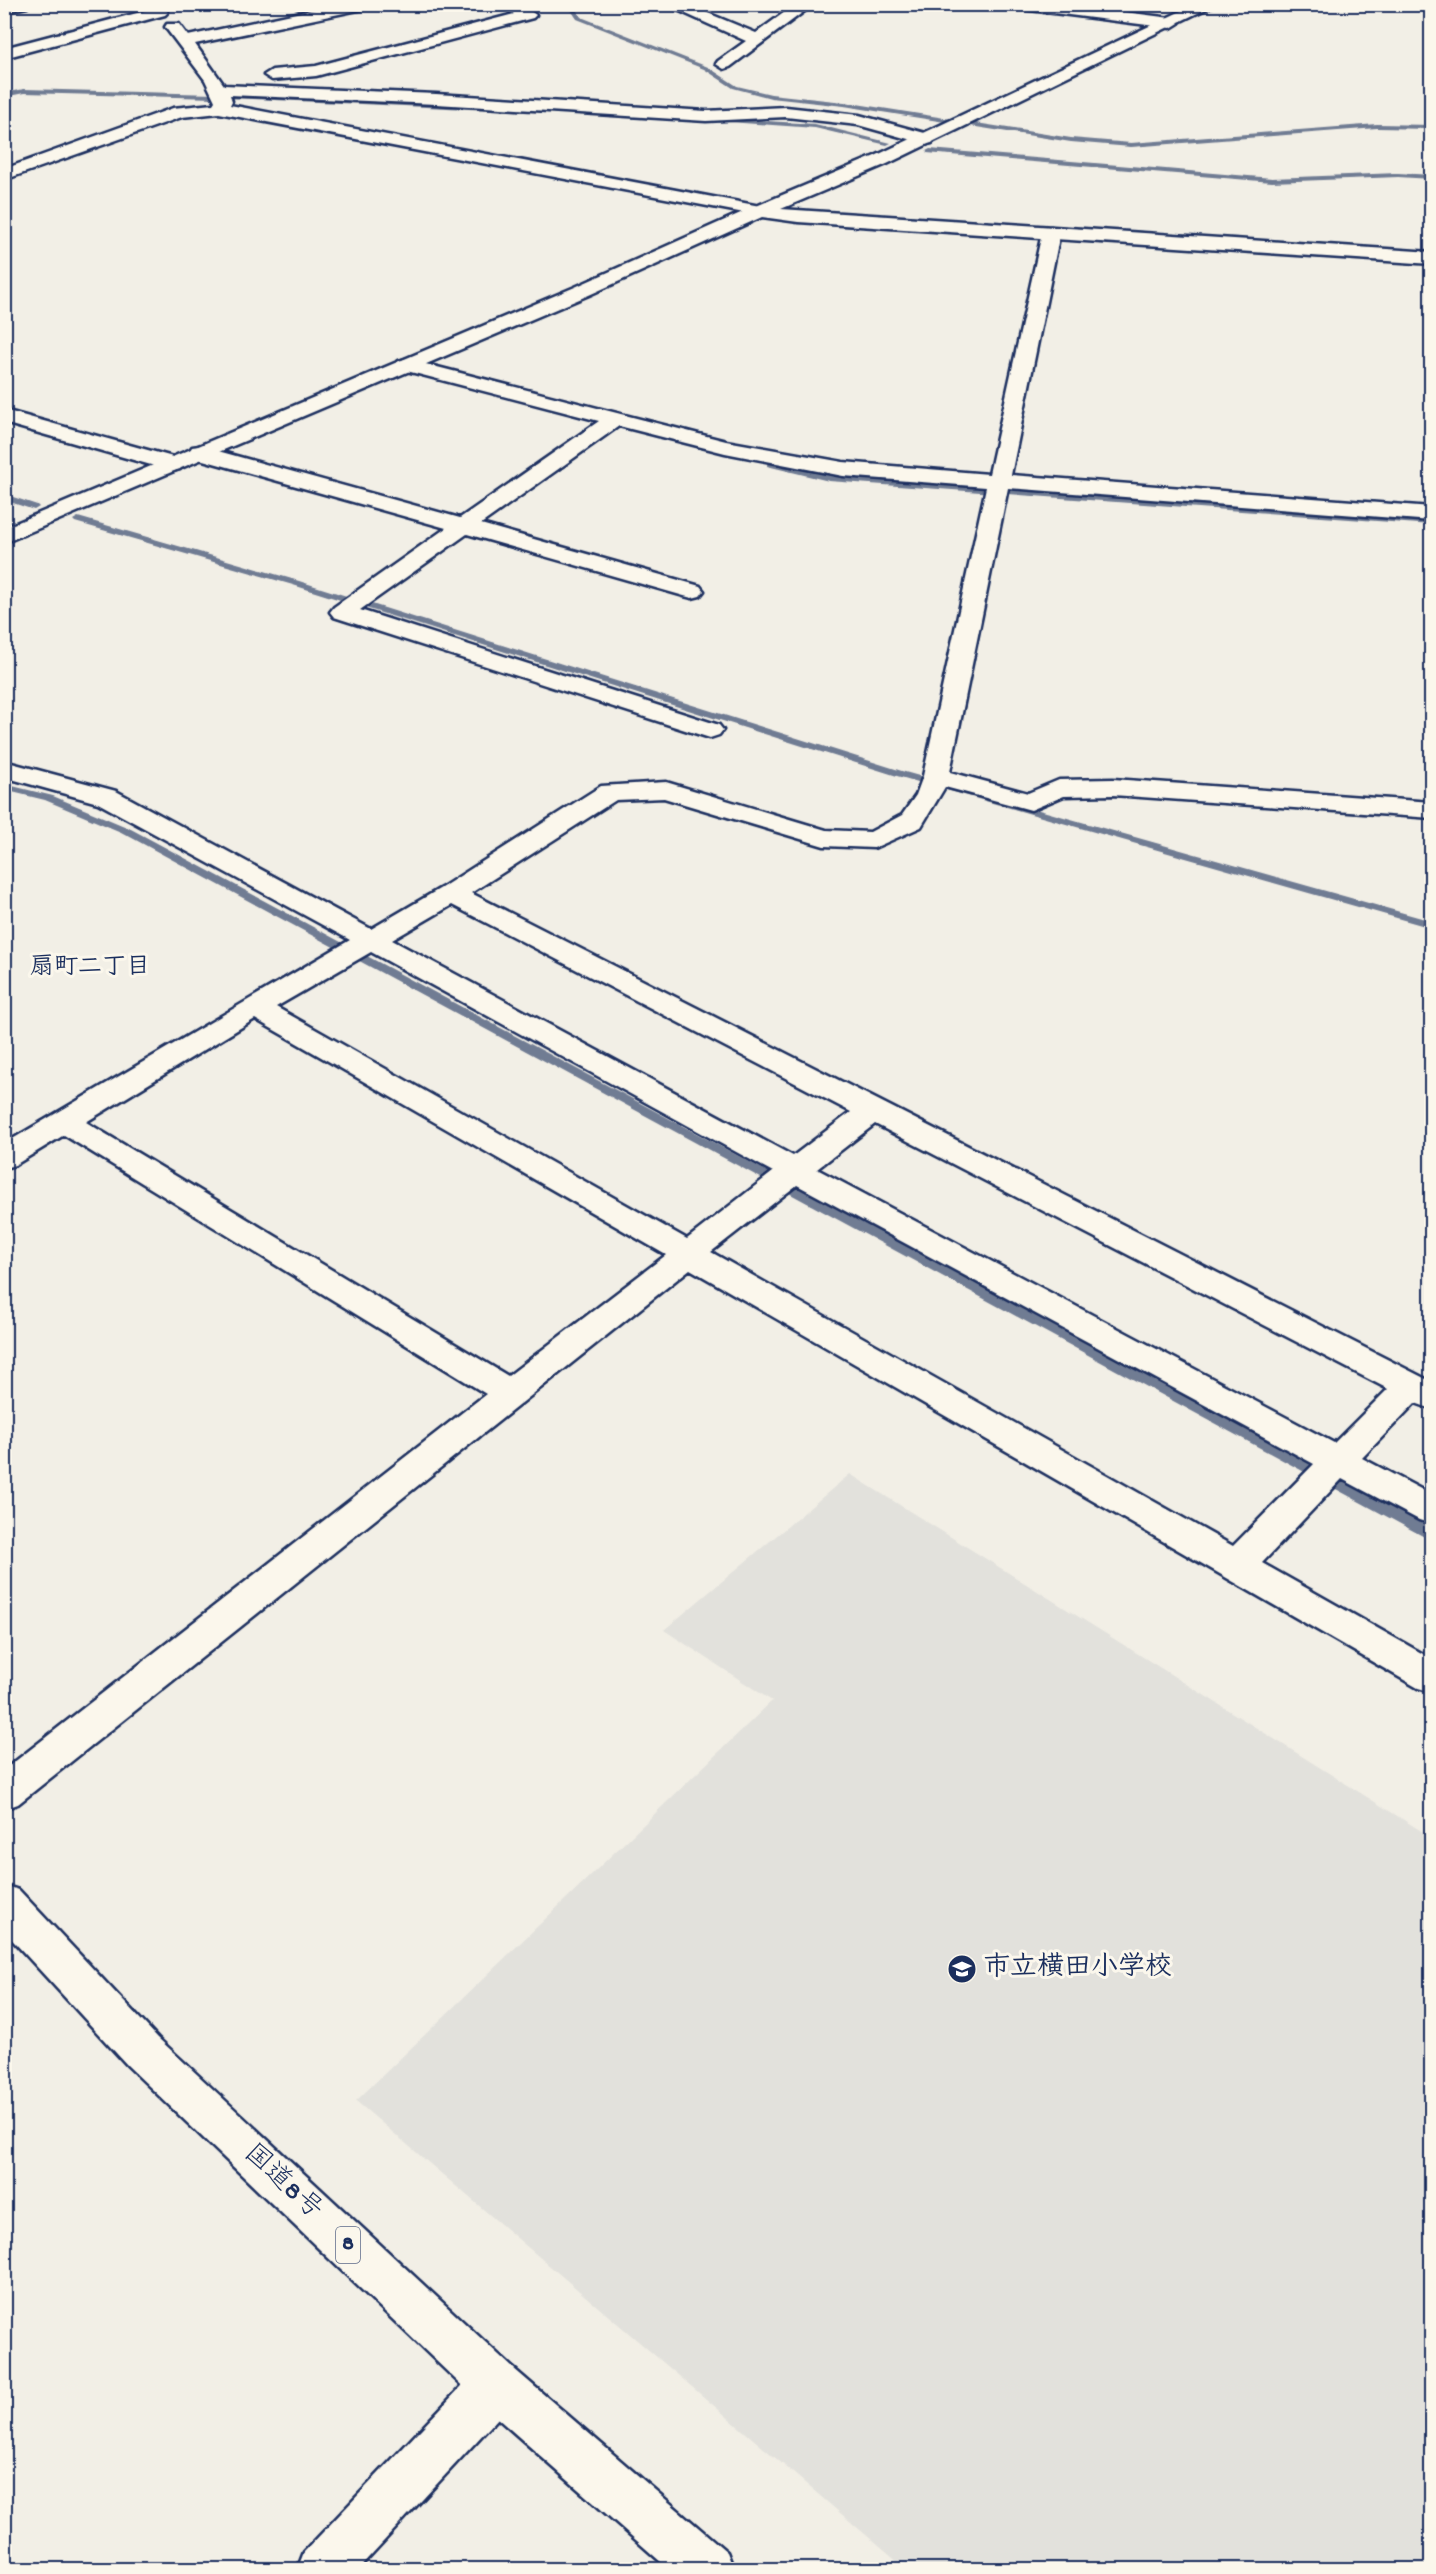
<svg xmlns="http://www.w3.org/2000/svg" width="1436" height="2574" viewBox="0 0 1436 2574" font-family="'Gochi Hand','Klee One',sans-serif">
<rect width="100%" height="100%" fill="#f2efe6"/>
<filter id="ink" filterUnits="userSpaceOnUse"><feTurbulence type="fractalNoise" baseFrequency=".0167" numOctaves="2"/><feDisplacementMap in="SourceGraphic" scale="12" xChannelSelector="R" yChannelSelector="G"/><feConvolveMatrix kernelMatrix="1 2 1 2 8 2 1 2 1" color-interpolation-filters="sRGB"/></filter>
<g filter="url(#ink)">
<!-- built -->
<path fill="#e2e1dc" d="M850 1474 1431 1837V2569H906L356 2101 772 1701 664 1630Z"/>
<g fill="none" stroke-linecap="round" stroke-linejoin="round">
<!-- stream -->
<g fill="#707b93" fill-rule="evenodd">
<path d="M567 4H573L581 17 708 67 737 86 771 94 844 102 1071 138 1131 143 1377 124 1432 125V129L1377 128 1131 147 1071 142 844 106 771 98 733 88 704 69 577 19Z"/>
<path d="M24 89 253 95 536 108 539 110 536 112 253 99 24 93 4 97V93Z"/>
<path d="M702 117 815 124 891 143 887 145 815 128 700 120Z"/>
<path d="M930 149 1272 178 1398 173 1432 175V179L1398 177 1272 182 927 153 926 151Z"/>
<path d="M770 461 829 475 1432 519V525L829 481 767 466V462Z"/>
<path d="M4 494 37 505 39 507 34 510 4 500Z"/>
<path d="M78 517 299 581 905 772 1432 921V928L897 776 293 585 75 522 73 520Z"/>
<path d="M4 784 53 796 129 828 1432 1529V1541L121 832 45 800 4 790Z"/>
</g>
<!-- minor casing -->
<g stroke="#1b2f5e" stroke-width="5">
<g id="minor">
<path d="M339 4H370L363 9 195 44 224 85 436 94 706 111 786 107 859 115 932 135 935 139 932 143 926 144 858 125 786 117 706 121 436 104 230 95 232 101 230 105 760 206 766 207 769 211 766 215 760 216 219 113 182 117 4 180V169L173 108 213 104 215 101 205 80 165 27 167 24H179L188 36Z"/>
<path d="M500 4H520L536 15 533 18 316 76 272 80 264 75 272 70 316 66 514 14Z"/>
<path d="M664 4H686L756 33 796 4H814L730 67 724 69 716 64 718 61 746 41Z"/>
<path d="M1015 4H1062L1171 18 1179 23 1171 28 1022 9Z"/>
<path d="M160 7 165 9 168 12 165 15 4 58V48Z"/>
<path d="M1051 227 1058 229 1060 233 1011 475 1432 507V521L1008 488 950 772 1028 793 1059 780 1113 779 1432 802V818L1113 795 1064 796 1031 810 945 787 921 827 874 848 824 846 664 798 616 800 471 893 1432 1382V1409L1415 1403 1362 1458 1432 1495V1524L1419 1520 1342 1479 1262 1563 1432 1659V1692L1418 1688 690 1269 18 1804 4 1809V1770L486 1394 64 1135 15 1165 4 1168V1144L350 940 98 803 4 777V761L116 791 371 929 441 888 601 786 666 782 826 830 870 832 902 815 916 795 923 776 986 487 843 476 725 453 619 426 481 524 700 586 704 591 700 596 692 598 684 596 467 534 360 610 719 725 723 730 719 735 710 738 334 617 330 612 334 607 446 528 192 457 189 452 192 447 200 446 460 518 599 421 399 369 396 365 399 361 406 359 726 441 843 462 989 474 1042 233 1044 229ZM452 905 851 1112 793 1156 392 940ZM371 952 773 1172 687 1239 276 1007ZM255 1019 666 1255 508 1376 86 1122ZM875 1124 1388 1389 1334 1443 817 1169ZM797 1185 1314 1464 1233 1546 711 1252Z"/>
<path d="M4 410 180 459 183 464 180 469 172 471 4 423Z"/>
<path d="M496 2362 513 2368 520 2385 513 2402 357 2570H297L304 2552 479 2368Z"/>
</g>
</g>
<!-- tertiary casing -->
<g stroke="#1b2f5e" stroke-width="5">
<path id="tertiary" d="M1196 4H1216L887 164 781 209 1432 252V264L798 222 762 217 589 295 4 543V528L575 287 754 207 875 156Z"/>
</g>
<!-- primary casing -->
<g stroke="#1b2f5e" stroke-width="5">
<path id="primary" d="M4 4H29L27 7 4 12Z"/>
</g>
<!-- trunk casing -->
<g stroke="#1b2f5e" stroke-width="5">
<path id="trunk" d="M4 1885 19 1890 158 2038 513 2368 727 2552 734 2570H670L479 2402 128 2066 4 1931Z"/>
</g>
<!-- minor -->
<use href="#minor" fill="#fbf7ec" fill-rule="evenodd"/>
<!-- tertiary -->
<use href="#tertiary" fill="#fbf7ec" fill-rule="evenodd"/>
<!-- primary -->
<use href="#primary" fill="#fbf7ec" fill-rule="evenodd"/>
<!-- trunk -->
<use href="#trunk" fill="#fbf7ec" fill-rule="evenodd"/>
</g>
</g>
<!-- icons -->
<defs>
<g id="school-disc" transform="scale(1.5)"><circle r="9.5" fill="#1b2f5e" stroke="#fbf7ec"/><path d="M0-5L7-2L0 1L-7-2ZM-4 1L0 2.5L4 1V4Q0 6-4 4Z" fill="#fff"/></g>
</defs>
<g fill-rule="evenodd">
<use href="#school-disc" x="962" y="1969"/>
</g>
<g text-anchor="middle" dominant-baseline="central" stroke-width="6" stroke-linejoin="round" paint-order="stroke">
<!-- shield labels -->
<rect fill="#fbf7ec" stroke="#5e6b89" stroke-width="1.5" x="336" y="2227" width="24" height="36" rx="4.5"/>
<g font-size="21" font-weight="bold" fill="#1b2f5e">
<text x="348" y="2245">8</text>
</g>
<!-- neighbourhood labels -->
<g font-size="24" font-weight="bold" fill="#1b2f5e" stroke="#fbf7ec">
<text x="90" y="968">扇町二丁目</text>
</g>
<!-- near-poi labels -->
<g font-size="27" font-weight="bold" fill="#1b2f5e" stroke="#fbf7ec" text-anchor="start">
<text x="983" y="1969">市立横田小学校</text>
</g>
<!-- near-street labels -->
<g font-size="27" fill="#1b2f5e" stroke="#fbf7ec">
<text transform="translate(282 2183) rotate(43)">国道8号</text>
</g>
</g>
<!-- margin -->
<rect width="1436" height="2574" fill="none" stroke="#fbf7ec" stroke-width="24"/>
<rect x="12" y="12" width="1412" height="2550" fill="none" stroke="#1b2f5e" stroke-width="2" filter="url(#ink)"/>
</svg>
